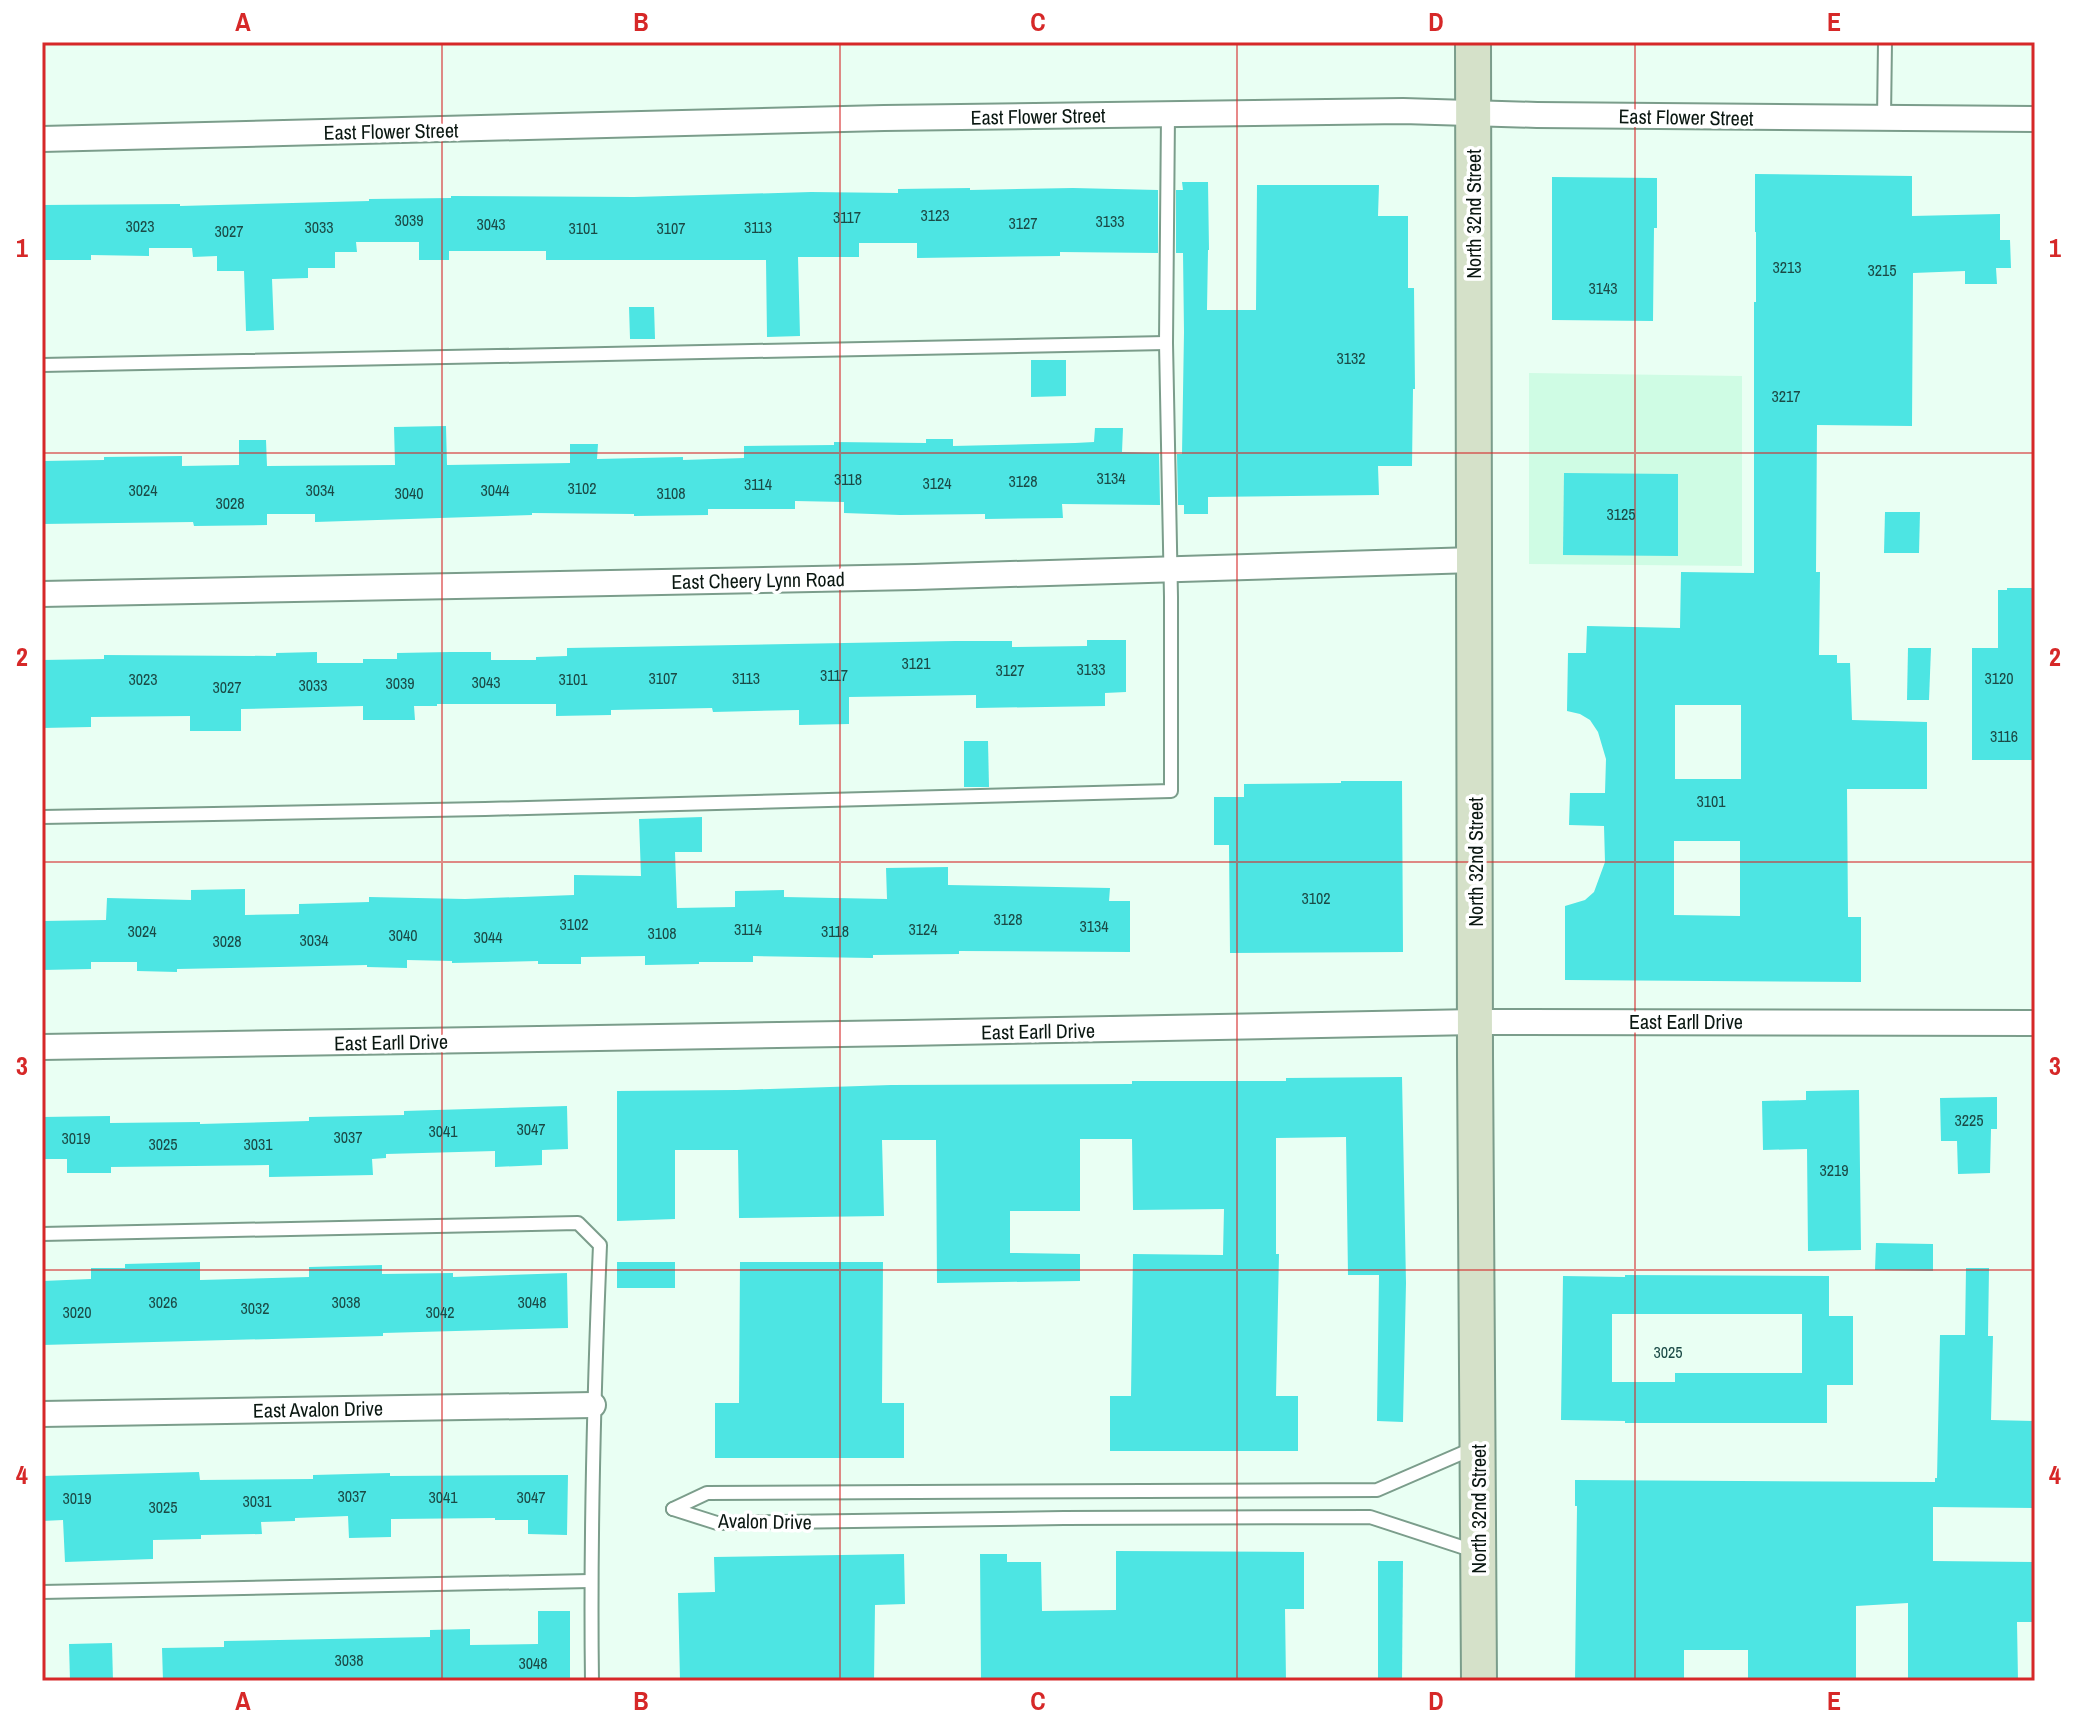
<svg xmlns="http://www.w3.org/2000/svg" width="2077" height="1723" viewBox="0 0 2077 1723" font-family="'Archivo Narrow',sans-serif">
<rect width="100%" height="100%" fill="#e9fff3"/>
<!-- built -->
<path fill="#cffce4" d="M1529 373 1742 376V566L1529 564Z"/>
<!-- building -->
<g fill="#4de5e3" fill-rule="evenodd">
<path d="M1755 174 1912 176V216L2000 214V240H2010L2011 268H1996L1997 284H1965V271L1913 273 1912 426 1817 425 1816 572H1820L1819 655H1837V663H1850L1852 720 1927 722V789H1847L1848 917H1861V982L1565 980V906L1585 900 1594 892 1605 862 1604 826 1569 825 1570 793H1605L1606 759 1598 732 1590 720 1580 714 1567 711 1568 653H1586L1587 626 1680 628 1681 572 1754 573V302H1756V232H1755ZM1675 705H1741V779H1675ZM1674 841H1740V916L1674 915Z"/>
<path d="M1552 177 1657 178V228H1654L1653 321 1552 320Z"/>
<path d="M1182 182H1208L1209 250H1208L1207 310H1256L1257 185H1379L1378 216H1408V288H1414L1415 389H1413L1412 466H1378L1379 495 1208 497V514H1184V505H1178L1177 454H1182L1184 332 1183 253H1176V190H1183Z"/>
<path d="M970 188V190L1073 188 1158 190V253L1060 252V256L917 258V243H859V257H798L800 336 767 337 766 260H546V251H449V260H419V242H356L357 252H335V268H308V278L272 279 274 330 246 331 244 271H217V256L193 257 192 248H149V256L91 255V260H42V205L180 204V206L369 201V199L451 198V196L634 197 811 192 898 193V189Z"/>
<path d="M629 307H654L655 339H630Z"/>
<path d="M1031 360H1066V396L1031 397Z"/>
<path d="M446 426 447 465 570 463V444H598L597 459 683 457V460L744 458V446L834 445V442L926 443V439H953V446L1075 443 1094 442 1095 428H1123L1122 452 1159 453 1160 505 1062 504 1063 518 985 519V514L900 515 844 513V502L795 501V509H708V515L634 516V514L532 513V515L315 522V514H267V525L194 526 193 522 42 524V461L104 460V457L182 456V466L239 465V440H266L267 466 395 465 394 427Z"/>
<path d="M1564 473 1678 474V556L1563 555Z"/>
<path d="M1885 512H1920L1919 553H1884Z"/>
<path d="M2007 588H2035V760H1972V648H1998V590H2007Z"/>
<path d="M1087 640H1126V692L1105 693V706L976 708V695L849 697V724L799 725V710L713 712 712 708 611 710V715L556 716V704H437V706H414L415 720H363V706L241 709V731H190V716L91 717V727L42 728V660L104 659V655L276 656V653L317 652V663H363V659H397V653L450 652H491V660H536V657L567 656V648L955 641H1012V647L1087 646Z"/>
<path d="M1908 648H1931L1929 700H1907Z"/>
<path d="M964 741H988L989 787H964Z"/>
<path d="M1341 781H1402L1403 952 1230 953 1229 845H1214V797H1244V784L1341 783Z"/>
<path d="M702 817V852H675L677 908 735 907V891L784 890V897L887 899 886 868 948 867V885L1110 888 1109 901H1130V952L959 951V954L873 955V958L753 956V962H699V964L645 965V956L581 957V964H538V961L452 963V961L407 960V968L367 967V965L279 967 177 969V972L137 971V962H91V969L42 970V921L106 920 107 898 191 900V890L245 889V915L299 914V904L369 902V897L465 899 574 895V875L641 876 639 819Z"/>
<path d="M1402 1077 1406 1283 1403 1422 1377 1421 1379 1275H1348L1346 1137 1276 1138V1254H1279L1276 1396H1298V1451H1110V1396H1131L1133 1254 1223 1255 1224 1209 1133 1210 1132 1139H1080V1211H1010V1253L1080 1254V1281L937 1283 936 1140H882L884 1216 739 1218 738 1150H675V1219L617 1221V1091L737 1090 891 1085 1132 1084V1081H1286V1078Z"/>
<path d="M1859 1090 1861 1250 1808 1251 1807 1149 1763 1150 1762 1101 1806 1100V1091Z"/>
<path d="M1997 1097V1129H1991L1990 1173 1958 1174 1957 1141H1941L1940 1098Z"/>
<path d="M567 1106 568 1149 542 1150V1165L495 1167V1151L386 1154V1158L372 1159 373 1175 269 1177V1165L111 1167V1173H67V1159H42V1117L110 1116V1123L200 1122V1124L309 1121V1117L404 1115V1111Z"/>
<path d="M1876 1243 1933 1244V1271L1875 1270Z"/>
<path d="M200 1262V1280L309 1277V1267L382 1265V1274L453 1273V1277L567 1273 568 1328 383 1333V1336L42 1345V1281L91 1279V1268H125V1264Z"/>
<rect x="617" y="1262" width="58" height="26"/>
<path d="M740 1262H883L882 1403H904V1458H715V1403H739Z"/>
<path d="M1966 1268H1989L1988 1336H1993L1991 1420 2035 1421V1508L1933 1507V1561L2035 1562V1622H2017L2018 1681H1908V1603L1856 1606V1681H1748V1650H1684V1681H1575L1577 1506H1575V1480L1935 1482V1478H1937L1940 1335H1965Z"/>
<path d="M1625 1275 1829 1276V1316H1853V1385H1827V1423H1625V1421L1561 1420 1563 1276 1625 1277ZM1612 1314H1802V1373H1675V1382H1612Z"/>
<path d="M199 1472 200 1480 313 1479V1475L390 1473V1476L568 1475 567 1535 528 1534V1520H495V1518L391 1519V1537L349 1538 348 1516 295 1518V1521L261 1522 262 1534 201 1535V1539L153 1540V1559L65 1562 63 1520 42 1521V1476Z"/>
<path d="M1116 1551 1304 1552V1609H1285L1286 1681H981L980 1554H1007V1562H1041L1042 1611 1116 1610Z"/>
<path d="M904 1554 905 1604 875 1605 874 1681H680L678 1593 715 1592 714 1557Z"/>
<path d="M1378 1561H1403L1402 1681H1378Z"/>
<path d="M538 1611H570V1681H163L162 1648 224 1647V1641L430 1637V1630L470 1629V1645L538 1644Z"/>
<path d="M112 1643 113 1681H70L69 1644Z"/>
</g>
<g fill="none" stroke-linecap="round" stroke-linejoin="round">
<!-- lane casing -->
<g stroke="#7b9d8b" stroke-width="16">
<g id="lane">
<path d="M1884 118 1885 42"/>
<path d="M42 365 1166 343"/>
<path d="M42 817 485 809 1171 791V597L1166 343 1168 114"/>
<path d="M42 1234 578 1223 600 1245C594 1391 590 1536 592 1681"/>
<path d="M673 1509 707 1493 1377 1490 1474 1448"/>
<path d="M673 1509 717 1523 1064 1518 1370 1517 1474 1551"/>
<path d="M42 1592 590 1581"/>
</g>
</g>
<!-- street casing -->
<g stroke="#7b9d8b" stroke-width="28">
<g id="street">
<path d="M42 139 884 118 1403 111 1537 115 2035 119"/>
<path d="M42 594 915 577 1474 560"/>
<path d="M42 1047 904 1033 1475 1022 2035 1023"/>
<path d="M42 1414 593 1405"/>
</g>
</g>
<!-- secondary casing -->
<g stroke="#7b9d8b" stroke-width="38">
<path id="secondary" d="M1473 42 1475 1056 1479 1681"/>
</g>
<!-- lane -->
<use href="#lane" stroke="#fff" stroke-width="12"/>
<!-- street -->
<use href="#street" stroke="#fff" stroke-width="24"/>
<!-- secondary -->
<use href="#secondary" stroke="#d5e1c9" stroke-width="34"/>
</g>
<!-- grid -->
<path fill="none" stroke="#d62828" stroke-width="2" stroke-opacity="0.55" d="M442 42V1681M840 42V1681M1237 42V1681M1635 42V1681M42 453H2035M42 862H2035M42 1270H2035"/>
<g text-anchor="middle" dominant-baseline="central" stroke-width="7" stroke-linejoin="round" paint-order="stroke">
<!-- number labels -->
<g font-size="16" fill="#1b4a46">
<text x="935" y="215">3123</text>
<text x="847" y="217">3117</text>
<text x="409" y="220">3039</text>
<text x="1110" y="221">3133</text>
<text x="1023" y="223">3127</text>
<text x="491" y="224">3043</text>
<text x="140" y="226">3023</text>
<text x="319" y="227">3033</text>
<text x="758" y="227">3113</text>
<text x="583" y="228">3101</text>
<text x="671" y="228">3107</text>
<text x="229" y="231">3027</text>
<text x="1787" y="267">3213</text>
<text x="1882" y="270">3215</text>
<text x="1603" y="288">3143</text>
<text x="1351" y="358">3132</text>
<text x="1786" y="396">3217</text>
<text x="1111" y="478">3134</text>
<text x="848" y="479">3118</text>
<text x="1023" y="481">3128</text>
<text x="937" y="483">3124</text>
<text x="758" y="484">3114</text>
<text x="582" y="488">3102</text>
<text x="143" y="490">3024</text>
<text x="320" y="490">3034</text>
<text x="495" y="490">3044</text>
<text x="409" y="493">3040</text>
<text x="671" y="493">3108</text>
<text x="230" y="503">3028</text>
<text x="1621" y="514">3125</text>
<text x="916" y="663">3121</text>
<text x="1091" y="669">3133</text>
<text x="1010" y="670">3127</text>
<text x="834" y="675">3117</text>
<text x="663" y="678">3107</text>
<text x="746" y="678">3113</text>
<text x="1999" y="678">3120</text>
<text x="143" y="679">3023</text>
<text x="573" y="679">3101</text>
<text x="486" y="682">3043</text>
<text x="400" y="683">3039</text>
<text x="313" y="685">3033</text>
<text x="227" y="687">3027</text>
<text x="2004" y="736">3116</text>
<text x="1711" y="801">3101</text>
<text x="1316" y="898">3102</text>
<text x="1008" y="919">3128</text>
<text x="574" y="924">3102</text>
<text x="1094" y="926">3134</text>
<text x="748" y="929">3114</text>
<text x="923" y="929">3124</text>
<text x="142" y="931">3024</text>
<text x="835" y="931">3118</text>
<text x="662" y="933">3108</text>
<text x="403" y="935">3040</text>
<text x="488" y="937">3044</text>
<text x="314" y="940">3034</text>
<text x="227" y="941">3028</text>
<text x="1969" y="1120">3225</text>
<text x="531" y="1129">3047</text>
<text x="443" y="1131">3041</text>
<text x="348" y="1137">3037</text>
<text x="76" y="1138">3019</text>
<text x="163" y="1144">3025</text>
<text x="258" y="1144">3031</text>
<text x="1834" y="1170">3219</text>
<text x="163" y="1302">3026</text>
<text x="346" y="1302">3038</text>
<text x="532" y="1302">3048</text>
<text x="255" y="1308">3032</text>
<text x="77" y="1312">3020</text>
<text x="440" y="1312">3042</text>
<text x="1668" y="1352">3025</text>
<text x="352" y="1496">3037</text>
<text x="443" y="1497">3041</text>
<text x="531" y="1497">3047</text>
<text x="77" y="1498">3019</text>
<text x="257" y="1501">3031</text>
<text x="163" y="1507">3025</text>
<text x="349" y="1660">3038</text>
<text x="533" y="1663">3048</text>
</g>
<!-- street labels -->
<g font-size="20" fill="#0a1711" stroke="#fff">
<text transform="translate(1038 116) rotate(-1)">East Flower Street</text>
<text transform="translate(1686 117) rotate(1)">East Flower Street</text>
<text transform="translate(391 131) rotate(-1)">East Flower Street</text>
<text transform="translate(1473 214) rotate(-90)">North 32nd Street</text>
<text transform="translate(758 580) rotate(-1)">East Cheery Lynn Road</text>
<text transform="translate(1475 862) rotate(-90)">North 32nd Street</text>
<text x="1686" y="1021">East Earll Drive</text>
<text transform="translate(1038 1031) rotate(-1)">East Earll Drive</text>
<text transform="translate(391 1042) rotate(-1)">East Earll Drive</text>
<text transform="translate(318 1409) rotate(-1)">East Avalon Drive</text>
<text transform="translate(1478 1509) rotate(-90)">North 32nd Street</text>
<text transform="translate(765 1521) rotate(1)">Avalon Drive</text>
</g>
</g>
<!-- border -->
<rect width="2077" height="1723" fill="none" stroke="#ffffff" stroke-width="88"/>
<rect x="44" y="44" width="1989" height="1635" fill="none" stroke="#d62828" stroke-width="3"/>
<g font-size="26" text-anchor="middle" font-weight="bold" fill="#d62828">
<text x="243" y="31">A</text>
<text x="641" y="31">B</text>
<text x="1038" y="31">C</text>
<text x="1436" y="31">D</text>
<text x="1834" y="31">E</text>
<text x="22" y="257">1</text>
<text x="2055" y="257">1</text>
<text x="22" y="666">2</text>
<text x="2055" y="666">2</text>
<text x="22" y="1075">3</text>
<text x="2055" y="1075">3</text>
<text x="22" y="1484">4</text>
<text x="2055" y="1484">4</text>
<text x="243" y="1710">A</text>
<text x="641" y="1710">B</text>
<text x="1038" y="1710">C</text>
<text x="1436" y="1710">D</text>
<text x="1834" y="1710">E</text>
</g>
</svg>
